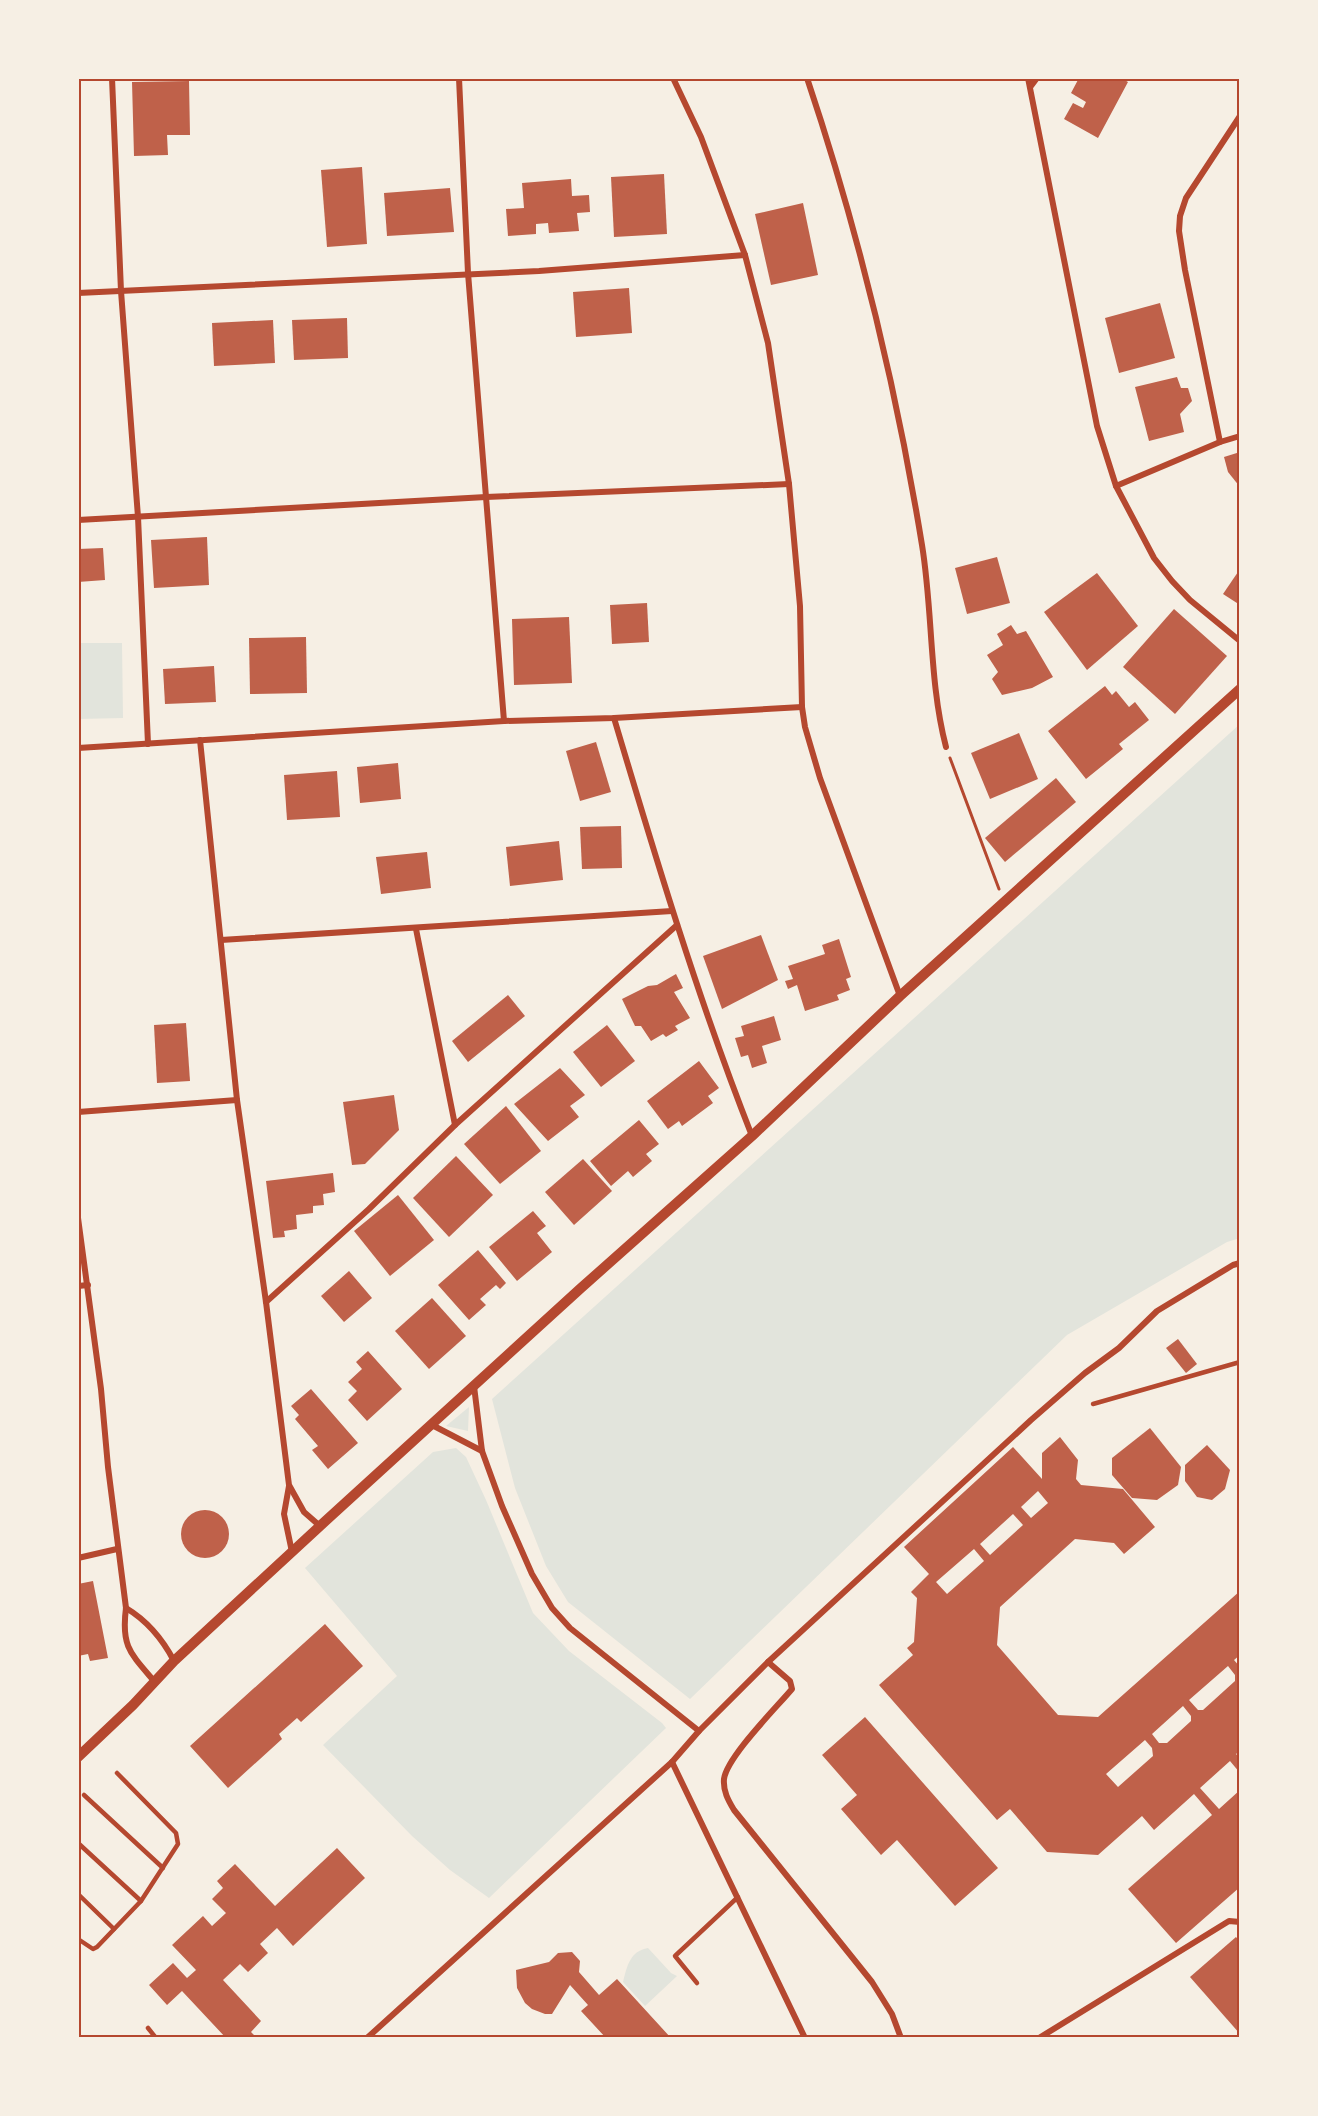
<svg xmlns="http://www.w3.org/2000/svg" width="1318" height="2116" viewBox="0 0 1318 2116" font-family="'PT Serif',serif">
<rect width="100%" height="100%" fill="#f6efe4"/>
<!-- green -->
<g fill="#e2e4dc">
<path d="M78 643H122L123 718 78 719Z"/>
<path d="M1240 724V1238L1227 1242 1067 1335 690 1699 568 1602 546 1566 515 1488 492 1399Z"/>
<path d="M469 1407 468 1431 446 1426Z"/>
<path d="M456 1448 466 1457 486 1500 533 1613 569 1651 662 1723 666 1728 489 1898 450 1870 412 1836 323 1745 397 1676 305 1568 433 1452Z"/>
<path d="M648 1948 671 1973 677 1976 645 2006 623 1982C627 1966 630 1951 648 1948Z"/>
</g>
<!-- building -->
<g fill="#bf614a" fill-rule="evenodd">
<path d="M1079 78H1121L1128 82 1098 138 1064 119 1073 103 1083 108 1086 102 1071 93Z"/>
<path d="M189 81 190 135H167L168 155 134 156 132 82Z"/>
<path d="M362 167 367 244 327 247 321 170Z"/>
<path d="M664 174 667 234 614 237 611 177Z"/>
<path d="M571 179 572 196 589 195 590 212 577 213 579 231 549 233 548 223 536 224V234L508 236 506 209 524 208 522 183Z"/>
<path d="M450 188 454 232 387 236 384 193Z"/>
<path d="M803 203 818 275 771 285 755 214Z"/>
<path d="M629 288 632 333 576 337 573 292Z"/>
<path d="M1160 303 1175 358 1119 373 1105 318Z"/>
<path d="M347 318 348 358 294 360 292 320Z"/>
<path d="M273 320 275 363 214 366 212 323Z"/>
<path d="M1177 377 1181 388H1188L1192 401 1180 414 1184 432 1149 441 1135 387Z"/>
<path d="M1240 452V487L1228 472 1224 457Z"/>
<path d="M207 537 209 585 154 588 151 540Z"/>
<path d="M103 548 105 580 78 582V549Z"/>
<path d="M997 557 1010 603 967 614 955 568Z"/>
<path d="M1240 569V605L1223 594Z"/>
<path d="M1097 573 1138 626 1087 670 1044 612Z"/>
<path d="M647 603 649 642 612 644 610 605Z"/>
<path d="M1174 609 1227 656 1175 714 1123 667Z"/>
<path d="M569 617 572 683 514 685 512 619Z"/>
<path d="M1011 625 1017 634 1026 631 1053 677 1032 688 1002 695 992 679 998 672 987 655 1003 645 997 634Z"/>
<path d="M306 637 307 693 250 694 249 638Z"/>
<path d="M214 666 216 702 165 704 163 669Z"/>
<path d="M1105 686 1112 695 1116 691 1129 707 1135 702 1149 720 1119 744 1123 749 1086 779 1048 731Z"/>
<path d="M1019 733 1038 779 990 799 971 753Z"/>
<path d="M596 742 611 792 580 801 566 751Z"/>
<path d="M398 763 401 799 360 803 357 767Z"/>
<path d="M337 771 340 817 287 820 284 775Z"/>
<path d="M1056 778 1076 802 1005 862 985 838Z"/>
<path d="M621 826 622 868 582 869 580 827Z"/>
<path d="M559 841 563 880 510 886 506 847Z"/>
<path d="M427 852 431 888 381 894 376 857Z"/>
<path d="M761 935 778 980 722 1009 703 956Z"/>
<path d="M839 939 851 977 846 979 850 990 837 995 839 1000 805 1011 797 985 788 989 785 981 793 979 788 966 825 954 822 945Z"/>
<path d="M676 974 683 988 674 992 690 1018 675 1026 678 1030 666 1037 663 1034 651 1041 641 1026H635L622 999 648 986 657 985Z"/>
<path d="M508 995 525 1016 468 1062 452 1041Z"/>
<path d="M774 1016 781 1040 762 1046 767 1063 752 1068 748 1055 741 1057 735 1038 744 1036 741 1026Z"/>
<path d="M186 1023 190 1081 157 1083 154 1025Z"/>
<path d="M607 1025 635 1061 601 1087 573 1052Z"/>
<path d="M699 1061 719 1088 708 1096 713 1103 682 1126 679 1121 668 1129 647 1101Z"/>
<path d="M560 1068 585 1095 570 1106 579 1117 548 1141 514 1104Z"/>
<path d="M394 1095 399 1130 365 1164 352 1165 343 1102Z"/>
<path d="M506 1106 541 1151 500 1184 464 1144Z"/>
<path d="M639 1120 659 1144 646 1154 652 1161 633 1177 628 1171 611 1186 590 1161Z"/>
<path d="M456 1156 493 1195 449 1237 413 1198Z"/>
<path d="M583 1159 612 1191 574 1225 545 1192Z"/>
<path d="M333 1173 335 1192 323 1194 324 1205 313 1206V1213L296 1215 297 1229 284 1231 285 1237 273 1238 266 1181Z"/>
<path d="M398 1195 434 1240 390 1276 354 1231Z"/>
<path d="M533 1211 546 1226 537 1233 552 1252 517 1281 489 1247Z"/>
<path d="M478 1250 506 1283 500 1289 496 1285 480 1299 486 1305 469 1320 438 1285Z"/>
<path d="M349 1271 372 1298 344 1322 321 1296Z"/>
<path d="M432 1298 466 1336 429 1369 395 1331Z"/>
<path d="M1178 1339 1197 1364 1186 1373 1166 1348Z"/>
<path d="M368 1351 402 1389 367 1421 348 1400 357 1391 348 1382 362 1369 356 1362Z"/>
<path d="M311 1389 358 1443 328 1469 312 1450 318 1446 295 1419 299 1415 291 1406Z"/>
<path d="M1150 1428 1181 1467 1178 1485 1157 1500 1132 1498 1112 1475V1458Z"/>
<path d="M1060 1437 1078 1460 1076 1479 1081 1485 1123 1489 1155 1527 1124 1554 1114 1543 1075 1539 1000 1607 997 1645 1058 1715 1098 1717 1240 1591V1655L1234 1660 1240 1667V1751L1236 1754 1240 1758V1773L1230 1761 1200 1788 1219 1809 1240 1790V1887L1176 1943 1128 1889 1212 1815 1194 1794 1154 1830 1142 1816 1098 1855 1047 1852 1010 1809 997 1820 879 1685 913 1655 907 1648 914 1642 917 1598 911 1592 929 1574 904 1547 1013 1447 1042 1479V1453ZM1038 1491 1048 1503 1031 1518 1021 1507ZM1013 1514 1023 1525 990 1555 980 1544ZM974 1549 984 1561 947 1594 936 1582ZM1228 1666 1235 1675V1681L1203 1710H1198L1189 1700ZM1183 1706 1191 1716V1721L1167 1743H1159L1152 1734ZM1145 1740 1152 1748 1153 1756 1118 1787 1106 1774Z"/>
<path d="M1207 1445 1230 1470 1225 1489 1212 1500 1197 1497 1185 1481V1465Z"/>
<circle cx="205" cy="1534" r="24"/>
<path d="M93 1581 108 1658 90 1661 88 1654 78 1656V1584Z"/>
<path d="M325 1624 363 1666 301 1722 297 1718 279 1734 282 1739 228 1788 190 1746Z"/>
<path d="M865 1717 998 1868 955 1906 897 1840 881 1855 841 1809 857 1795 822 1755Z"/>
<path d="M337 1848 365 1878 293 1946 277 1928 260 1944 268 1953 248 1972 240 1964 223 1980 261 2021 251 2032 257 2038H226L182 1991 167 2005 149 1985 173 1963 187 1978 196 1970 172 1945 203 1916 212 1926 226 1913 212 1899 223 1888 217 1881 235 1864 275 1906Z"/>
<path d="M1236 1937 1240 1942V2034L1190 1977Z"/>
<path d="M572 1952 580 1961 579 1972 599 1995 617 1979 671 2038H606L581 2011 588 2005 570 1985 552 2014H545L532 2009 525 2003 517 1988 516 1970 549 1962 558 1953Z"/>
</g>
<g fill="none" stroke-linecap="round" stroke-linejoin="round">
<!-- path -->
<path stroke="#b5482f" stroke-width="3" d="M950 758 999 889"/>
<!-- service -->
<g stroke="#b5482f" stroke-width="4.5">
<path d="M1093 1404 1240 1362"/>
<path d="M84 1795 163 1868"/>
<path d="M78 1843 141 1901"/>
<path d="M78 1894 114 1929"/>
<path d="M78 1939 93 1949 97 1947 141 1901 178 1844 176 1833 117 1773"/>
<path d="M697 1983 675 1956 738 1897"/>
<path d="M148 2028 156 2038"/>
</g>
<!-- minor -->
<g stroke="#b5482f" stroke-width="6">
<path d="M112 78 121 291 138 517 148 744"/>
<path d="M459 78 468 273 504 721"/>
<path d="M673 78 701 137 745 255 768 343 789 484 800 606 802 707 805 727 820 778 900 996"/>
<path d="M807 78C858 230 896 386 922 545 933 612 929 682 946 747"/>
<path d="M1028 78 1097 426 1116 486 1154 558 1172 581 1190 600 1240 641"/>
<path d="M1031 86 1037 78"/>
<path d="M78 293 539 271 745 255"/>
<path d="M1220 442 1185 270 1179 231 1180 216 1186 198 1240 116"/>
<path d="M1116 486 1220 442 1240 436"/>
<path d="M78 520 486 497 789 484"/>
<path d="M614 718C656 859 698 999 752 1136"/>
<path d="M200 740 237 1100 266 1302 289 1485 304 1512 320 1526"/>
<path d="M78 748 504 721 614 718 802 707"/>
<path d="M416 929 455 1125"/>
<path d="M221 940 672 911"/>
<path d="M78 1112 237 1100"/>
<path d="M78 1218 101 1389 108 1467 126 1608C121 1646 130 1653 154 1681"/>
<path d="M78 1286 88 1285"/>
<path d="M266 1302 369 1209 455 1125 677 925"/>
<path d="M474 1386 482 1451 502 1506 532 1574 552 1608 570 1628 699 1731"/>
<path d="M432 1425 482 1451"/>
<path d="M289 1486 284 1514 292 1552"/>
<path d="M78 1558 117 1549"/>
<path d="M126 1608C146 1620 163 1640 174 1661"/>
<path d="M768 1662 790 1681 792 1689C776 1708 727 1757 724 1779 723 1791 728 1800 734 1810L872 1982 892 2014 901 2038"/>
<path d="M672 1762 805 2038"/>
<path d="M367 2038 672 1762 699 1731 768 1662 1031 1420 1085 1373 1119 1348 1157 1311 1233 1265 1240 1263"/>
<path d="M1039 2038 1229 1921 1240 1922"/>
</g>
<!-- tertiary -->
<path stroke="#b5482f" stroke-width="10" d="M78 1757 133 1705 174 1661 320 1526 581 1288 752 1136 900 996 1240 689"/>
</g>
<!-- border -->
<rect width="1318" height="2116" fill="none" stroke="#f6efe4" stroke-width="159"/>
<rect x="80" y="80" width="1158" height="1956" fill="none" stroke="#b5482f" stroke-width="2"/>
</svg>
